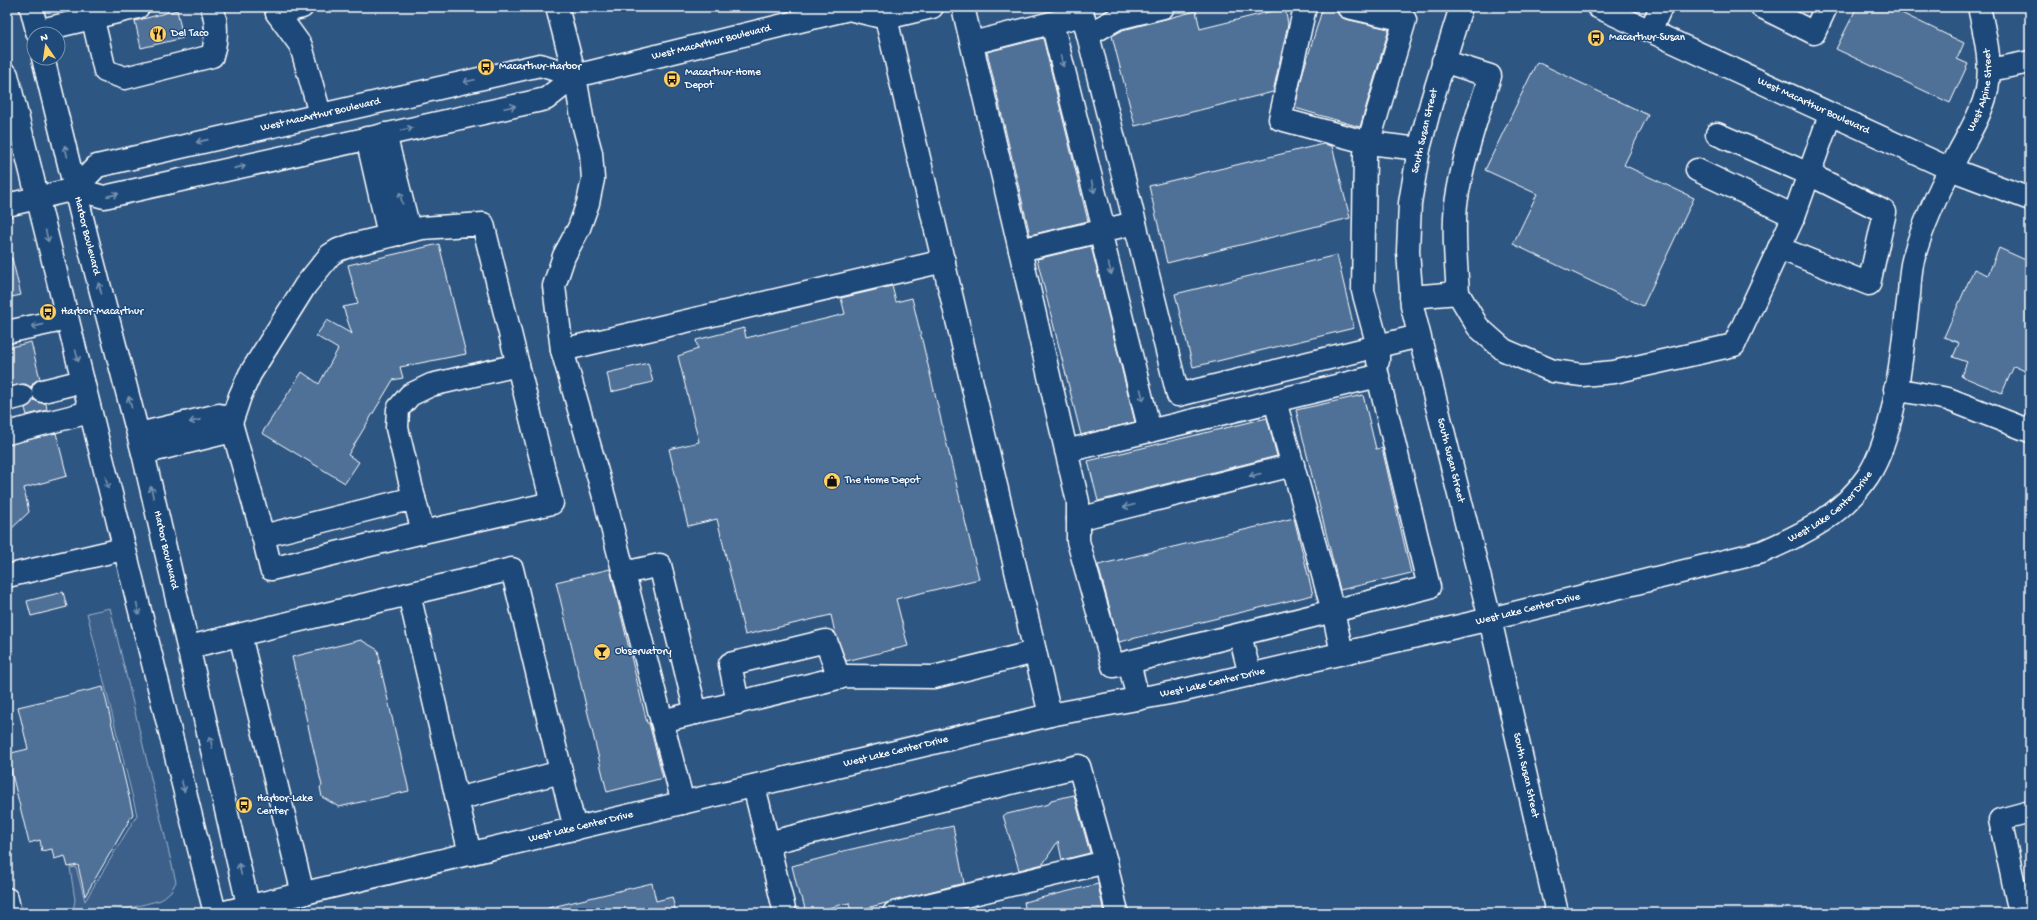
<svg xmlns="http://www.w3.org/2000/svg" width="2037" height="920" viewBox="0 0 2037 920" font-family="'Gochi Hand',sans-serif">
<rect width="100%" height="100%" fill="#1f4a7a"/>
<filter id="ink" filterUnits="userSpaceOnUse"><feTurbulence type="fractalNoise" baseFrequency=".025" numOctaves="2"/><feDisplacementMap in="SourceGraphic" scale="8" xChannelSelector="R" yChannelSelector="G"/><feConvolveMatrix kernelMatrix="1 2 1 2 8 2 1 2 1" color-interpolation-filters="sRGB"/></filter>
<g filter="url(#ink)">
<!-- built -->
<path fill="#2e5683" fill-rule="evenodd" d="M7 7H2030V913H7ZM34 34H58V58H34Z"/>
<!-- green -->
<path fill="#3c618b" stroke="#9eb0c5" d="M110 608 176 882 171 891 161 900 110 913H63L73 911 75 900 70 868 76 867 85 901 137 815 87 613Z"/>
<!-- building -->
<g fill="#507197" stroke="#fff">
<path d="M1323 7 1336 11 1340 16 1345 19 1389 29 1360 127 1295 108 1303 72Z"/>
<path d="M1857 7H1889L1964 43 1957 59 1968 64 1950 103 1836 49Z"/>
<path d="M1285 8 1288 24 1273 92 1135 126 1112 36 1123 30 1196 11 1200 29Z"/>
<path d="M177 10 183 38 141 48 135 21Z"/>
<path d="M1043 38 1088 221 1030 235 987 52Z"/>
<path d="M1537 62 1648 115 1624 165 1694 198 1643 306 1513 244 1537 194 1485 170Z"/>
<path d="M1323 144 1332 146 1350 218 1167 263 1149 186Z"/>
<path d="M439 244 466 354 400 367 403 378 393 380 348 455 359 462 345 483 262 433 302 372 319 384 338 349 316 336 327 320 352 334 343 307 358 304 348 265Z"/>
<path d="M1091 246 1135 422 1081 435 1037 259Z"/>
<path d="M1999 248 2030 262V364L2027 372 2014 366 2002 393 1961 376 1967 362 1953 357 1959 343 1944 337 1974 269 1988 275Z"/>
<path d="M1337 255 1354 328 1193 367 1175 294Z"/>
<path d="M7 258H12L21 295 7 298Z"/>
<path d="M892 286 896 302 912 298 979 579 896 599 908 646 846 661 835 633 831 615 745 635 717 519 688 526 669 449 699 442 678 356 698 349 696 340 744 328 746 338 845 314 841 298Z"/>
<path d="M31 342 40 379 34 382 31 387 25 384 7 387V348Z"/>
<path d="M648 363 653 382 611 392 607 373Z"/>
<path d="M1363 395 1376 449 1382 448 1411 573 1340 590 1296 410Z"/>
<path d="M34 400 40 403H46L47 410 27 415 25 408Z"/>
<path d="M1267 418 1277 456 1098 501 1088 461Z"/>
<path d="M56 433 67 476 24 488 29 512 7 533V445Z"/>
<path d="M1294 518 1313 595 1119 642 1098 565Z"/>
<path d="M610 569 647 723H649L663 778 607 792 556 582Z"/>
<path d="M63 592 67 607 31 616 27 601Z"/>
<path d="M361 640 378 650 380 661H379L409 791 339 807 322 797 320 787 322 786 292 657Z"/>
<path d="M103 687 133 814 85 896 78 865 68 867 65 856 54 859 52 849 42 851 40 840 29 843 7 754 28 749 18 707Z"/>
<path d="M1074 795 1090 853 1062 860 1058 841 1043 864 1019 870 1003 815 1049 804 1051 800Z"/>
<path d="M953 826 964 883 851 912 849 903 806 913 802 897 799 895 792 866 837 854 839 852Z"/>
<path d="M652 883 656 901 672 897 676 913H549L548 908Z"/>
<path d="M1098 884 1104 913H1026L1024 902Z"/>
</g>
<g fill="none" stroke-linecap="round" stroke-linejoin="round">
<!-- minor casing -->
<g stroke="#fff" stroke-width="25">
<g id="minor">
<path d="M90 7 105 71 125 78 212 56C217 39 218 24 212 7"/>
<path d="M276 7 277 13 301 46 320 114"/>
<path d="M557 7 575 76 583 123 591 153 593 179 588 203 579 228 564 256 554 286 562 350 605 500 683 803"/>
<path d="M963 7 1020 250 1135 223"/>
<path d="M1081 7 1178 395 1378 346 1363 291 1365 154 1405 20 1348 7"/>
<path d="M1305 7 1280 119 1369 143 1419 149"/>
<path id="s1" d="M1461 7 1432 100 1419 149 1410 203 1408 251 1412 306 1490 619 1557 913"/>
<path d="M1762 7 1814 33 1826 7"/>
<path d="M277 13 302 7"/>
<path d="M886 18 1050 715"/>
<path d="M1052 23 1104 230"/>
<path d="M37 31 138 7"/>
<path d="M1650 31 1661 7"/>
<path d="M1088 35 1118 18 1163 7"/>
<path d="M972 43 1083 15"/>
<path d="M1990 70 2030 62"/>
<path d="M385 134 407 221 399 234"/>
<path d="M1717 134 1809 174 1885 212 1869 284 1779 248"/>
<path d="M367 138 387 226 399 234"/>
<path d="M1697 170 1794 216"/>
<path d="M1100 231 1150 431"/>
<path d="M1020 250 1078 502V541L1113 666 1429 587 1378 376 1066 451"/>
<path d="M1458 293 1478 327 1504 350 1553 371 1582 375 1614 372 1734 345 1794 216 1830 115"/>
<path d="M1411 297 1458 293C1456 264 1453 232 1456 204 1462 161 1477 117 1490 76L1443 61"/>
<path d="M7 332 67 319"/>
<path d="M562 350 944 261"/>
<path d="M1378 361V346L1419 336"/>
<path d="M1895 389 1948 399 2030 431"/>
<path d="M43 391 83 381"/>
<path d="M7 400 22 396"/>
<path d="M1275 401 1333 611 1342 653"/>
<path d="M7 433 90 412"/>
<path d="M139 434 219 415 231 423 263 536 414 498 423 532 552 503 483 224 422 228 352 245 338 250 330 255 305 286 250 374 240 396 231 423 224 433 143 453"/>
<path d="M414 498 397 428 398 409 410 395 431 385 518 365"/>
<path d="M1078 519 1293 465"/>
<path d="M263 536 271 569 423 532"/>
<path d="M624 573 660 565 696 713"/>
<path d="M7 576 123 549"/>
<path d="M409 594 457 799"/>
<path d="M240 635 303 894"/>
<path d="M1240 635 1250 675"/>
<path d="M189 647 512 569 575 829"/>
<path d="M1129 662 1138 699"/>
<path d="M738 703 730 664 826 641 839 678"/>
<path d="M662 721 846 676 934 677 1035 652"/>
<path d="M754 786 785 913"/>
<path d="M768 843 1079 766 1106 862 1117 913"/>
<path d="M470 854 457 799 561 772"/>
<path d="M7 899 10 913"/>
<path id="s2" d="M221 913 1050 715 1180 691 1490 619 1762 552C1804 534 1842 515 1868 476 1897 432 1902 347 1909 294 1910 283 1910 271 1913 260 1922 225 1940 188 1957 156 1968 135 1982 113 1987 90 1992 62 1985 35 1979 7"/>
<path d="M894 913 1106 862"/>
<path d="M2020 913 2000 820 2030 812"/>
</g>
</g>
<!-- major casing -->
<g stroke="#fff" stroke-width="25">
<g id="major">
<path d="M31 7 38 34"/>
<path id="s3" d="M1598 7 1950 169 2030 199"/>
<path id="s4" d="M43 58 87 238 143 453 250 913"/>
<path d="M7 75 215 913"/>
<path id="s5" d="M75 189 97 166 540 65 575 76"/>
<path id="s6" d="M7 205 75 189 104 197 546 99 575 76 849 9 886 18 932 7"/>
</g>
</g>
<!-- minor -->
<use href="#minor" stroke="#1f4a7a" stroke-width="22"/>
<!-- major -->
<use href="#major" stroke="#1f4a7a" stroke-width="22"/>
</g>
<!-- one-way arrows -->
<defs><path id="oneway-shaft" d="M-6 0H5M1.5-3L5.5 0L1.5 3" fill="none" stroke-width="1.6" stroke-linecap="round" stroke-linejoin="round"/></defs>
<g stroke="#7992af">
<use href="#oneway-shaft" transform="translate(1062 61) rotate(76)"/>
<use href="#oneway-shaft" transform="translate(469 81) rotate(168)"/>
<use href="#oneway-shaft" transform="translate(510 107) rotate(-12)"/>
<use href="#oneway-shaft" transform="translate(407 129) rotate(-13)"/>
<use href="#oneway-shaft" transform="translate(202 141) rotate(167)"/>
<use href="#oneway-shaft" transform="translate(66 151) rotate(-104)"/>
<use href="#oneway-shaft" transform="translate(240 167) rotate(-13)"/>
<use href="#oneway-shaft" transform="translate(1093 187) rotate(76)"/>
<use href="#oneway-shaft" transform="translate(113 195) rotate(-13)"/>
<use href="#oneway-shaft" transform="translate(401 198) rotate(-104)"/>
<use href="#oneway-shaft" transform="translate(47 236) rotate(76)"/>
<use href="#oneway-shaft" transform="translate(1110 269) rotate(76)"/>
<use href="#oneway-shaft" transform="translate(100 288) rotate(-105)"/>
<use href="#oneway-shaft" transform="translate(37 326) rotate(167)"/>
<use href="#oneway-shaft" transform="translate(77 356) rotate(76)"/>
<use href="#oneway-shaft" transform="translate(1142 395) rotate(76)"/>
<use href="#oneway-shaft" transform="translate(130 402) rotate(-105)"/>
<use href="#oneway-shaft" transform="translate(195 421) rotate(167)"/>
<use href="#oneway-shaft" transform="translate(1255 475) rotate(166)"/>
<use href="#oneway-shaft" transform="translate(107 483) rotate(76)"/>
<use href="#oneway-shaft" transform="translate(152 492) rotate(-103)"/>
<use href="#oneway-shaft" transform="translate(1129 506) rotate(166)"/>
<use href="#oneway-shaft" transform="translate(138 609) rotate(76)"/>
<use href="#oneway-shaft" transform="translate(211 742) rotate(-103)"/>
<use href="#oneway-shaft" transform="translate(183 786) rotate(76)"/>
<use href="#oneway-shaft" transform="translate(240 869) rotate(-103)"/>
</g>
</g>
<!-- icons -->
<defs>
<g id="restaurant-disc" transform="scale(0.9)"><circle r="9.5" fill="#ffd166" stroke="#1f4a7a"/><path d="M-5-6h1v4h1v-4h1v4h1v-4h1v5L-1.5 .5V6h-2V.5L-5-1ZM5-6V6H3V1.5H1.5Q1.5-4 5-6Z" fill="#111"/></g>
<g id="bus-disc" transform="scale(0.9)"><circle r="9.5" fill="#ffd166" stroke="#1f4a7a"/><path d="M-5-6H5V4H4V6H2V4H-2V6H-4V4H-5ZM-3.5-4V0h7V-4ZM-3.5 1.2v1.5H-2V1.2ZM2 1.2v1.5H3.5V1.2Z" fill="#111"/></g>
<g id="shop-disc" transform="scale(0.9)"><circle r="9.5" fill="#ffd166" stroke="#1f4a7a"/><path d="M-5-2.5h2.3a2.7 3.5 0 0 1 5.4 0H5L5.5 6h-11ZM-1.5-2.5h3a1.5 2.3 0 0 0-3 0Z" fill="#111"/></g>
<g id="bar-disc" transform="scale(0.9)"><circle r="9.5" fill="#ffd166" stroke="#1f4a7a"/><path d="M-6-5H6L.8 .8V4.5H3.5V6h-7V4.5H-.8V.8Z" fill="#111"/></g>
</defs>
<g fill-rule="evenodd">
<use href="#restaurant-disc" x="158" y="34"/>
<use href="#bus-disc" x="1596" y="38"/>
<use href="#bus-disc" x="486" y="67"/>
<use href="#bus-disc" x="672" y="79"/>
<use href="#bus-disc" x="48" y="312"/>
<use href="#shop-disc" x="832" y="481"/>
<use href="#bar-disc" x="602" y="652"/>
<use href="#bus-disc" x="244" y="805"/>
</g>
<g text-anchor="middle" dominant-baseline="central" stroke-width="3" stroke-linejoin="round" paint-order="stroke">
<!-- poi labels -->
<g font-size="11" fill="#fff" stroke="#1f4a7a" text-anchor="start">
<text x="171" y="34">Del Taco</text>
<text x="1609" y="38">Macarthur-Susan</text>
<text x="499" y="67">Macarthur-Harbor</text>
<text x="685" y="73">Macarthur-Home<tspan x="685" dy="13">Depot</tspan></text>
<text x="61" y="312">Harbor-Macarthur</text>
<text x="845" y="481">The Home Depot</text>
<text x="615" y="652">Observatory</text>
<text x="257" y="799">Harbor-Lake<tspan x="257" dy="13">Center</tspan></text>
</g>
<!-- street labels -->
<g font-size="11" fill="#fff" stroke="#1f4a7a">
<text stroke="none"><textPath href="#s6" startOffset="730">West MacArthur Boulevard</textPath></text>
<text stroke="none"><textPath href="#s2" startOffset="2122">West Alpine Street</textPath></text>
<text stroke="none"><textPath href="#s3" startOffset="237">West MacArthur Boulevard</textPath></text>
<text stroke="none"><textPath href="#s5" startOffset="261">West MacArthur Boulevard</textPath></text>
<text transform="translate(1425 131) rotate(-77)">South Susan Street</text>
<text stroke="none"><textPath href="#s4" startOffset="183">Harbor Boulevard</textPath></text>
<text stroke="none"><textPath href="#s1" startOffset="465">South Susan Street</textPath></text>
<text stroke="none"><textPath href="#s2" startOffset="1666">West Lake Center Drive</textPath></text>
<text stroke="none"><textPath href="#s4" startOffset="507">Harbor Boulevard</textPath></text>
<text stroke="none"><textPath href="#s2" startOffset="1342">West Lake Center Drive</textPath></text>
<text stroke="none"><textPath href="#s2" startOffset="1018">West Lake Center Drive</textPath></text>
<text stroke="none"><textPath href="#s2" startOffset="694">West Lake Center Drive</textPath></text>
<text stroke="none"><textPath href="#s1" startOffset="789">South Susan Street</textPath></text>
<text stroke="none"><textPath href="#s2" startOffset="370">West Lake Center Drive</textPath></text>
</g>
</g>
<!-- margin -->
<rect width="2037" height="920" fill="none" stroke="#1f4a7a" stroke-width="24"/>
<rect x="12" y="12" width="2013" height="896" fill="none" stroke="#fff" stroke-width="1.5" filter="url(#ink)"/>
<!-- north arrow -->
<g transform="translate(46 46) rotate(347)"><circle r="19" fill="#1f4a7a" stroke="#7992af"/>
<path d="M0-3L7 15L0 10L-7 15Z" fill="#ffd166"/>
<text y="-6" font-size="11" font-weight="bold" text-anchor="middle" fill="#ffffff">N</text>
</g>
</svg>
